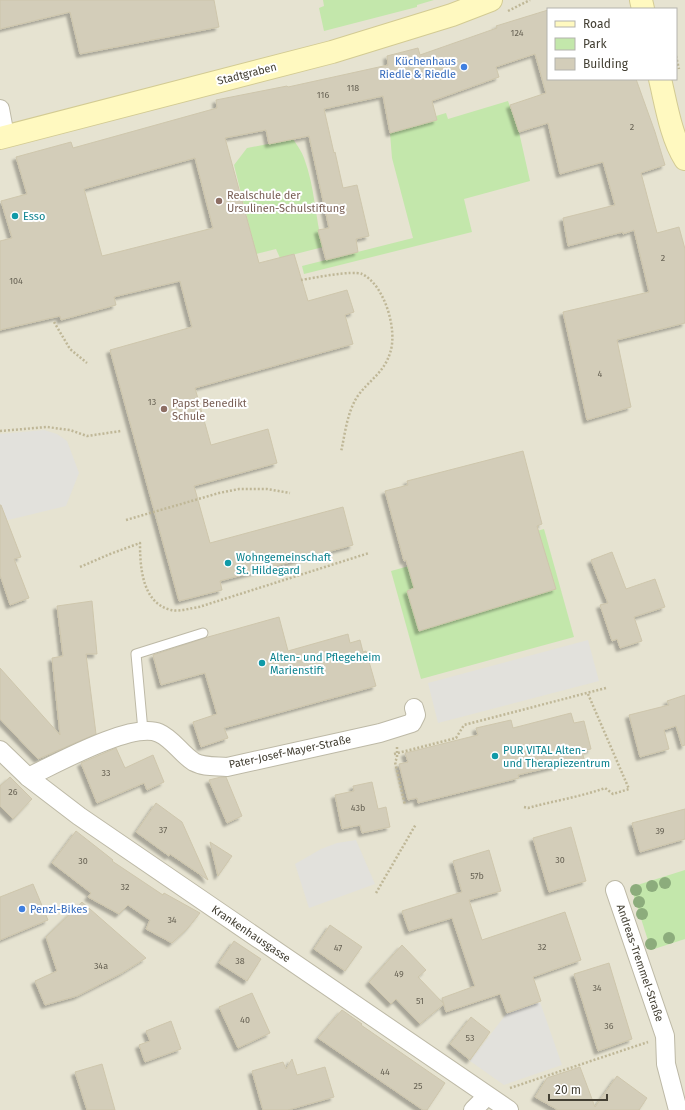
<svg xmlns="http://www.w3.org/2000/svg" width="685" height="1110" viewBox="0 0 685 1110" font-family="'Fira Sans',sans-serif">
<defs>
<filter id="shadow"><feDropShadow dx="-3.5" dy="3.5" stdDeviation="1" flood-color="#0004"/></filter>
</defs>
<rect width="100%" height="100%" fill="#f2f0e3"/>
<!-- residential -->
<path fill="#e6e3d1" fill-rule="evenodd" d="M0 0H685V1110H0ZM548 9H676V79H548Z"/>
<!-- green -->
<g fill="#c3e7ab">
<path d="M323 0H434L417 5V7L324 31 319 8 324 6Z"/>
<path d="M508 101 519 132 530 181 464 199 472 232 304 274 302 266 413 238 392 158 390 133 437 120 436 116 446 113 448 119Z"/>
<path d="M293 139C297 145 302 152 304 158 315 187 315 218 323 247L280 258 276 249 256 254 234 165 247 148Z"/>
<path d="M544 529 574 637 421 679 391 571Z"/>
<path d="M685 870V939L651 950 631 887Z"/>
</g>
<!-- parking -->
<g fill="#e2e1dc">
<path d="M44 430 57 434 67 441 79 473 66 506 0 522V434Z"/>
<path d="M588 640 599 681 438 723 428 683Z"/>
<path d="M356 840 375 884 309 908 295 864 321 849 337 843Z"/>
<path d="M540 1002 562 1065 504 1085 470 1061 507 1013Z"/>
</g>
<!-- building -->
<g fill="#d3cdb9" stroke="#cec6ac" fill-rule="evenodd" filter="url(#shadow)">
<path d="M0 0H214L219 27 80 54 70 12 0 29Z"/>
<path d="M548 10V79H636L655 132 665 165 641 173 657 233 679 227 685 249V323L617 340 631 407 587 420 563 312 649 292 634 230 623 234V232L568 246 563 218 615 205 603 162 560 174 548 123 519 132 510 105 546 93 535 54 496 67 499 77 432 101 437 120 390 133 383 96 324 109 334 153 335 152 343 188 357 185 369 236 356 239 358 252 326 260 318 230 329 228 309 136 269 144 266 130 225 138 259 263 294 254 308 301 347 290 354 312 345 315 353 344 195 388 211 445 268 429 277 463 194 486 210 543 343 507 353 545 220 581 222 590 179 601 110 350 192 327 180 281 114 297 116 305 61 320 60 316 0 330V241L12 238 1 201 27 194 16 157 71 142 73 148 217 108 216 100 287 86 288 87 388 65 387 56 418 48 420 55 497 28 496 26ZM195 158 213 228 102 256 84 189Z"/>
<path d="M523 451 542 524 537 526 556 589 419 631 407 591 414 588 406 560 404 561 385 491 408 485 407 481Z"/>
<path d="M0 505H1L21 557 14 559 29 598 10 605 0 575Z"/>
<path d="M612 552 626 589 655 579 665 607 634 617 642 641 620 648 617 639 612 641 600 605 608 603 591 560Z"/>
<path d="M92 601 97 654H86L96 734 38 759 0 719V668L60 735 52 658 63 656 57 606Z"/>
<path d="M279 617 288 651 348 634 350 643 360 640 363 652 366 651 376 686 224 728 228 738 201 747 193 722 217 714 205 673 161 685 153 655 208 637Z"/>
<path d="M685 695V745L682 746 676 726 664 730 669 749 640 757 629 715 669 705 667 701Z"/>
<path d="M571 713 574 723 584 721 591 749 582 751 584 759 518 775 519 778 418 803 417 798 408 800 399 764 408 762 405 753 478 735 476 728 511 720 513 728Z"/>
<path d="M116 748 125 768 153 755 164 782 147 790 144 783 97 803 81 763Z"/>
<path d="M10 777 32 799 13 819 0 806V786Z"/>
<path d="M221 777H226L242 816 227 823 209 780Z"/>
<path d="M372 782 378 809 386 807 390 827 362 833 360 825 342 829 335 795 354 791 353 786Z"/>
<path d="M156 803 182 822 208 880 170 854 169 856 136 832Z"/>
<path d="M685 809V839L640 852 632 823Z"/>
<path d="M571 827 586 881 549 892 533 838Z"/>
<path d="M76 831 113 860 112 861 163 895 164 893 200 913 188 928 172 943 146 929 150 920 128 905 119 914 88 897 91 893 52 863Z"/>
<path d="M210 842 232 856 218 876Z"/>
<path d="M489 850 501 891 469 900 482 940 565 912 581 960 533 977 541 1001 507 1013 500 994 446 1012 442 998 475 986 452 918 409 931 402 911 462 892 453 861Z"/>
<path d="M33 884 48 920 0 940V897Z"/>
<path d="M82 902 146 958 122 973 77 996 45 1005 35 981 57 971 46 937Z"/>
<path d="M330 925 362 947 345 971 314 949Z"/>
<path d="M234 941 261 959 247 981 219 963Z"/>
<path d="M402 945 426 970 418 977 444 1004 420 1024 396 999 391 1004 369 982Z"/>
<path d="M609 963 632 1039 598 1051 574 974Z"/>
<path d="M252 993 270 1033 238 1048 219 1007Z"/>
<path d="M342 1010 362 1024 361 1025 445 1083 427 1110H423L318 1038Z"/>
<path d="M471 1017 490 1032 470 1060 450 1044Z"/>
<path d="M171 1021 181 1049 145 1062 139 1045 150 1041 146 1031Z"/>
<path d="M292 1059 297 1075 325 1067 334 1097 288 1110H263L252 1071 283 1062 286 1069Z"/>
<path d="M102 1064 115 1110H87L75 1072Z"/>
<path d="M580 1067 595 1107 617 1076 647 1098 639 1110H558L535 1097 547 1078Z"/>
</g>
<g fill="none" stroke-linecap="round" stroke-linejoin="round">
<!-- lane casing -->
<g stroke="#bdb9a6" stroke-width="11">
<path id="lane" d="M143 731 136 654 203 633"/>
</g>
<!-- street casing -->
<g stroke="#bdb9a6" stroke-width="20">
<g id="street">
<path d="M0 109 5 136"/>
<path d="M0 750 28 777 79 816 509 1110"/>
<path d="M28 777C54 765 132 721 159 733 173 739 181 754 194 762 203 767 216 766 227 767L380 733 412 723 416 715 414 708"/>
<path d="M615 890 665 1036 666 1064 678 1110"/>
<path d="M473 1110 487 1096"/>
</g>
</g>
<!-- secondary casing -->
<g stroke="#d3cb93" stroke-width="24">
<g id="secondary">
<path d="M641 0 643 9"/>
<path d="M660 79C666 104 671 137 685 159"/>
<path d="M0 138 332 52 452 15 491 0"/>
</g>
</g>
<!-- path -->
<g stroke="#bfb797" stroke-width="2.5" stroke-dasharray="2 2" stroke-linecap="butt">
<path d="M508 11 530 0"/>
<path d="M676 56 679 69"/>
<path d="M301 280C313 278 353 270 362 274 385 285 398 331 390 353 384 373 368 381 357 397 347 413 345 434 341 452"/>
<path d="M54 322 70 349 87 363"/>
<path d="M0 431 47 427 70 430 87 436 121 431"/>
<path d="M126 520 219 493 239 489H267L290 493"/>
<path d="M80 567 110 554 140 543C140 567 142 603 171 610 179 612 191 608 199 607L369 553"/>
<path d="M397 747V758L395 762 405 805"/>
<path d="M394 754 456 738 464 725 606 688"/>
<path d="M524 807 528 808C553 801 580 797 605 788L613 794 629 789 588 694"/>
<path d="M376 893 416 824"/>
<path d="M510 1088 648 1042"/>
</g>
<!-- lane -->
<use href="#lane" stroke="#fff" stroke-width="9"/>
<!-- street -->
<use href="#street" stroke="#fff" stroke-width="18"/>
<!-- secondary -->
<use href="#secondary" stroke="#fff9c0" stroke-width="22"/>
</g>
<!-- trees -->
<g fill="#8cac7c">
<circle cx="665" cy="883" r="6"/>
<circle cx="652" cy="886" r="6"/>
<circle cx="636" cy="890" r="6"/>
<circle cx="639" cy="902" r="6"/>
<circle cx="642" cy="914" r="6"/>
<circle cx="669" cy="938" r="6"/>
<circle cx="651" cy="944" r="6"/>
</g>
<!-- markers -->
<g fill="#3f7fe0" stroke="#fff" stroke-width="1.5">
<circle cx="464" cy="67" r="4"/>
<circle cx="22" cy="909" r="4"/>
</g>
<g fill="#8d6e63" stroke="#fff" stroke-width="1.5">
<circle cx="219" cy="201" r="4"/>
<circle cx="164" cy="409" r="4"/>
</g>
<g fill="#0f9aa8" stroke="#fff" stroke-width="1.5">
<circle cx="15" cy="216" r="4"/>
<circle cx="228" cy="563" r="4"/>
<circle cx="262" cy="663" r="4"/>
<circle cx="495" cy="756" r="4"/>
</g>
<g text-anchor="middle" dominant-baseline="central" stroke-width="4" stroke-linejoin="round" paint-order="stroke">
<!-- number labels -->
<g font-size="9" fill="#686355">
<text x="517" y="33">124</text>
<text x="353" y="88">118</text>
<text x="323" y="95">116</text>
<text x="632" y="127">2</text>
<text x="663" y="258">2</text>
<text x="16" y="281">104</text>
<text x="600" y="374">4</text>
<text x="152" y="402">13</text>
<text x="106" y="773">33</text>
<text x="13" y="792">26</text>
<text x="358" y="808">43b</text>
<text x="163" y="830">37</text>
<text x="660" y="831">39</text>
<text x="560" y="860">30</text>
<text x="83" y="861">30</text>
<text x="477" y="876">57b</text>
<text x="125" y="887">32</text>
<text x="172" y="920">34</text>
<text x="542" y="947">32</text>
<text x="338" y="948">47</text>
<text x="240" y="961">38</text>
<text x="101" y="966">34a</text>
<text x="399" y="974">49</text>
<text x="597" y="988">34</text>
<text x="420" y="1001">51</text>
<text x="245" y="1020">40</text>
<text x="609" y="1026">36</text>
<text x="470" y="1038">53</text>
<text x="385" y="1072">44</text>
<text x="418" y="1086">25</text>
</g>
<!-- shop labels -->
<g font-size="11" fill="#366cbe" stroke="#fff" text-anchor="end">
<text x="456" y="61">Küchenhaus<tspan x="456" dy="13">Riedle &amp; Riedle</tspan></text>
<text x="30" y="909" text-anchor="start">Penzl-Bikes</text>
</g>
<!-- street labels -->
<g font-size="11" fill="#444034" stroke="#fff">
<text transform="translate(247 74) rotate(-14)">Stadtgraben</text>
<text transform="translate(290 752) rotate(-12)">Pater-Josef-Mayer-Straße</text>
<text transform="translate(251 934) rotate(34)">Krankenhausgasse</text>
<text transform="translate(640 963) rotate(71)">Andreas-Tremmel-Straße</text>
</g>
<!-- education labels -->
<g font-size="11" fill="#785e54" stroke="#fff" text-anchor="start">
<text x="227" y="195">Realschule der<tspan x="227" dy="13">Ursulinen-Schulstiftung</tspan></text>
<text x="172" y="403">Papst Benedikt<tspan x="172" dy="13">Schule</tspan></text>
</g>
<!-- culture labels -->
<g font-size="11" fill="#0d838f" stroke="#fff" text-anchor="start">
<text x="23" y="216">Esso</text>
<text x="236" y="557">Wohngemeinschaft<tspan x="236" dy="13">St. Hildegard</tspan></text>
<text x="270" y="657">Alten- und Pflegeheim<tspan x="270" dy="13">Marienstift</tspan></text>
<text x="503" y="750">PUR VITAL Alten-<tspan x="503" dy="13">und Therapiezentrum</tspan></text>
</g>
</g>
<!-- legend -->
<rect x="547" y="8" width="130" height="72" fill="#ffffff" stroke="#b4b3ae"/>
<rect x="555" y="21" width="20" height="6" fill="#fff9c0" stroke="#b4b3ae"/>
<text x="583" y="28" font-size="12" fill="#444034">Road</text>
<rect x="555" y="38" width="20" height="12" fill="#c3e7ab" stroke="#b4b3ae"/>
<text x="583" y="48" font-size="12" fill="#444034">Park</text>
<rect x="555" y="58" width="20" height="12" fill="#d3cdb9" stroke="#b4b3ae"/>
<text x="583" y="68" font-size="12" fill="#444034">Building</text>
<!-- scale -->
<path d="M549 1094v6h58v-6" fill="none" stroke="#444034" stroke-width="2"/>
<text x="555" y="1094" font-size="12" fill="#444034" stroke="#ffffff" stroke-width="3" paint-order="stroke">20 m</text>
</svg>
